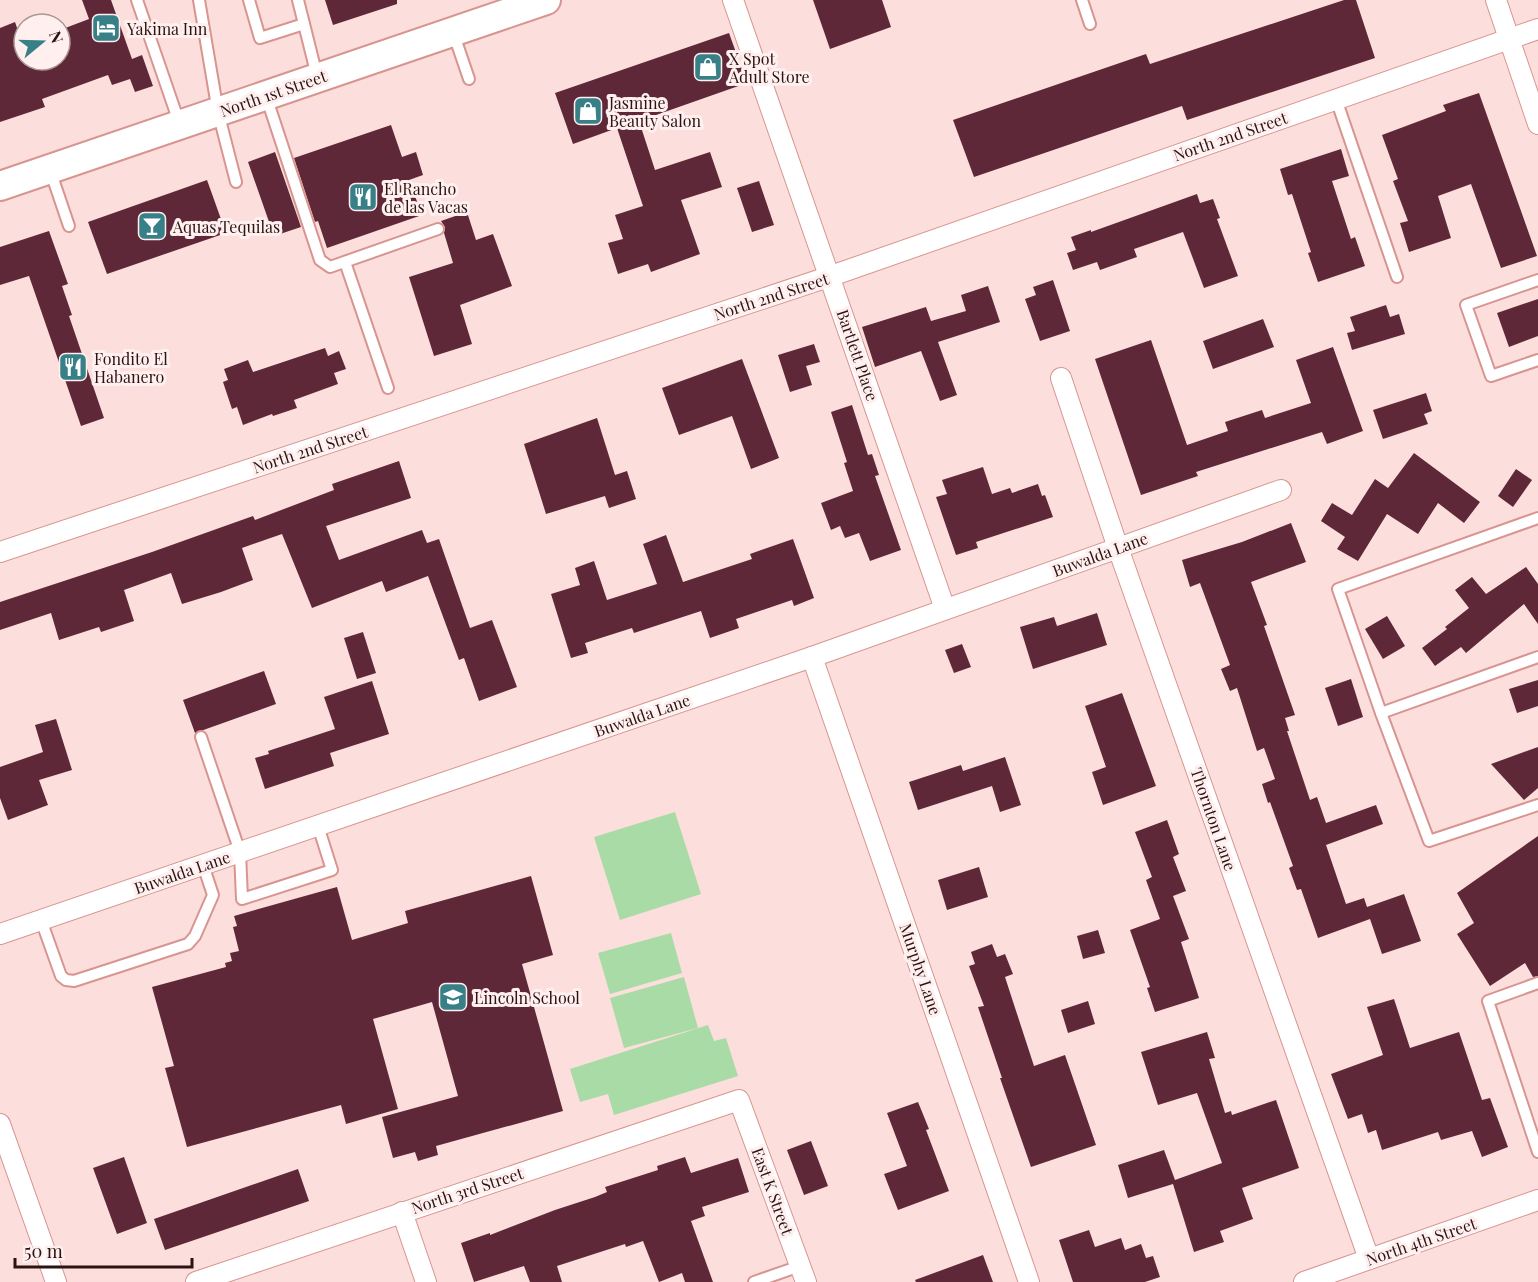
<svg xmlns="http://www.w3.org/2000/svg" width="1538" height="1282" viewBox="0 0 1538 1282" font-family="'Playfair Display',serif">
<rect width="100%" height="100%" fill="#fcdfdc"/>
<!-- green -->
<g fill="#a9dba7">
<path d="M675 812 701 894 620 920 594 837Z"/>
<path d="M671 933 682 973 610 994 598 953Z"/>
<path d="M684 977 698 1028 624 1048 610 998Z"/>
<path d="M708 1025 714 1041 726 1038 738 1076 614 1115 608 1094 580 1102 570 1069Z"/>
</g>
<!-- building -->
<g fill="#5f2838">
<path d="M82 0H111L132 59 142 55 153 86 135 92 130 79 112 85 108 75 42 99 45 107 0 122V28L15 22 24 48V60H60V30L89 19Z"/>
<path d="M325 0H397V4L333 25Z"/>
<path d="M813 0H882L891 27 830 49Z"/>
<path d="M1344 0H1356L1375 58 1187 120 1182 106 974 177 953 120 1146 54 1150 64Z"/>
<path d="M729 33 747 83 639 121 655 170 710 152 722 187 681 200 700 254 651 272 648 264 618 274 608 243 623 239 615 215 643 206 617 128 573 144 555 93Z"/>
<path d="M1479 93 1537 256 1501 268 1471 184 1438 196 1451 238 1409 252 1400 223 1408 221 1393 181 1398 179 1382 135 1446 111 1443 105Z"/>
<path d="M391 125 402 157 416 152 423 175 409 180 422 215 327 248 318 221 315 222 294 158Z"/>
<path d="M1341 149 1349 176 1332 181 1351 239 1355 237 1365 266 1318 282 1308 253 1311 252 1292 194 1288 195 1280 169Z"/>
<path d="M275 152 301 227 274 236 248 162Z"/>
<path d="M207 180 226 233 107 274 88 222Z"/>
<path d="M759 181 774 225 752 232 737 188Z"/>
<path d="M1197 194 1200 203 1213 199 1220 218 1217 219 1238 276 1204 288 1183 232 1134 249 1137 257 1100 270 1097 262 1073 270 1067 253 1076 250 1071 237 1091 230V232Z"/>
<path d="M467 212 476 240 493 234 512 286 460 305 472 344 434 356 409 277 453 263 444 233 445 227 441 221Z"/>
<path d="M49 231 68 284 62 286 72 315 69 316 104 418 81 426 29 276 0 285V247Z"/>
<path d="M1053 280 1070 331 1040 341 1025 299 1036 295 1033 287Z"/>
<path d="M988 286 1000 322 938 342 957 395 940 401 921 351 875 367 862 327 926 307 931 321 966 311 961 295Z"/>
<path d="M1538 299V336L1509 347 1497 313Z"/>
<path d="M1386 305 1390 317 1399 314 1405 334 1352 350 1347 333 1355 331 1350 317Z"/>
<path d="M1263 319 1274 347 1213 369 1203 341Z"/>
<path d="M1151 340 1187 445 1228 431 1225 422 1262 410 1265 418 1311 403 1296 360 1333 347 1363 431 1327 444 1322 432 1196 472 1198 476 1141 495 1095 359Z"/>
<path d="M814 344 820 362 806 366 812 385 790 392 778 355Z"/>
<path d="M325 348 328 356 339 351 346 369 334 373 338 384 294 400 297 408 273 416 272 414 243 425 237 407 232 409 223 382 228 380 224 369 248 360 253 372Z"/>
<path d="M742 359 779 458 751 469 732 416 679 435 662 388Z"/>
<path d="M1426 393 1432 411 1424 414 1428 424 1383 439 1373 410Z"/>
<path d="M852 405 868 455 872 454 879 475 875 476 901 550 870 561 859 533 845 538 840 526 831 530 821 503 853 491 844 463 847 462 831 412Z"/>
<path d="M597 418 615 475 627 471 636 499 609 508 605 496 546 514 524 444Z"/>
<path d="M1414 453 1480 502 1464 523 1438 503 1418 534 1387 514 1358 561 1337 549 1345 537 1321 521 1332 503 1352 515 1375 479 1388 488Z"/>
<path d="M399 461 411 498 326 526 339 560 422 530 427 543 439 539 470 628 492 620 517 687 479 701 464 658 459 660 428 576 386 592 382 581 312 608 282 534 242 548 253 580 221 592 182 604 171 573 124 590 134 621 101 632 99 627 59 640 51 613 0 630V602L152 552 253 516 255 520 334 490 332 484Z"/>
<path d="M983 467 992 494 1010 488 1012 493 1038 484 1042 496 1045 495 1053 517 976 542 978 548 956 555 936 497 947 494 942 480Z"/>
<path d="M1516 469 1532 480 1513 507 1498 496Z"/>
<path d="M1291 523 1306 562 1251 582 1267 625 1264 626 1295 715 1285 718 1289 731H1287L1310 800 1317 797 1326 823 1376 805 1383 824 1326 845 1346 904 1364 898 1367 907 1404 894 1421 941 1382 954 1370 919 1318 938 1301 889 1297 890 1289 868 1293 866 1270 802 1268 803 1262 784 1275 779 1264 748 1257 751 1237 688 1230 691 1221 669 1230 665 1200 583 1190 587 1182 560 1242 542Z"/>
<path d="M666 535 683 582 752 559 750 554 793 539 814 598 794 606 792 600 736 619 739 628 710 638 701 611 634 633 632 628 585 643 588 653 571 658 551 594 580 585 575 568 594 561 607 600 657 584 643 544Z"/>
<path d="M1526 567 1538 584V624L1524 604 1466 653 1461 647 1435 666 1422 648 1447 629 1445 627 1469 608 1455 590 1472 577 1486 594Z"/>
<path d="M1097 613 1107 645 1033 669 1020 627 1054 617 1057 626Z"/>
<path d="M1387 616 1405 646 1383 659 1365 629Z"/>
<path d="M363 632 376 673 357 679 344 638Z"/>
<path d="M962 644 971 667 954 673 945 650Z"/>
<path d="M264 671 276 704 195 733 183 700Z"/>
<path d="M1351 679 1363 717 1338 726 1325 688Z"/>
<path d="M1538 680V706L1517 713 1509 689Z"/>
<path d="M372 681 389 734 330 753 334 766 265 789 255 758 269 754 268 751 335 729 324 697Z"/>
<path d="M1122 693 1156 786 1103 805 1092 772 1106 767 1085 706Z"/>
<path d="M56 719 72 770 39 780 48 805 8 820 0 798V767L43 752 35 725Z"/>
<path d="M1538 747V788L1524 800 1491 764Z"/>
<path d="M1005 757 1021 805 1000 812 992 786 918 810 909 782 961 765 963 771Z"/>
<path d="M1167 820 1179 854 1173 857 1186 891 1173 896 1189 939 1181 942 1199 998 1155 1012 1147 988 1150 987 1130 930 1160 919 1146 880 1152 877 1135 832Z"/>
<path d="M1538 836V976L1533 977 1525 963 1490 986 1457 934 1474 923 1457 893Z"/>
<path d="M979 867 988 897 947 910 938 880Z"/>
<path d="M531 876 553 955 522 964 563 1111 436 1146 438 1155 418 1161 415 1152 393 1158 382 1117 458 1096 432 1002 373 1019 398 1109 346 1124 341 1105 187 1147 165 1068 174 1066 152 987 226 967 225 963 232 961 230 953 239 951 233 927 237 926 234 916 337 887 352 940 408 923 405 911Z"/>
<path d="M1098 930 1105 953 1083 959 1077 936Z"/>
<path d="M992 944 997 957 1005 954 1013 974 1005 977 1034 1066 1065 1055 1096 1145 1031 1167 1000 1078H1002L978 1007 984 1006 969 966 975 964 971 952Z"/>
<path d="M1394 999 1410 1048 1459 1032 1482 1100 1490 1098 1508 1147 1482 1157 1472 1131 1441 1140 1438 1132 1382 1150 1376 1130 1368 1133 1362 1114 1348 1119 1331 1074 1383 1055 1367 1007Z"/>
<path d="M1088 1001 1095 1024 1068 1033 1061 1010Z"/>
<path d="M1207 1032 1215 1058 1209 1059 1225 1113 1231 1111 1232 1115 1276 1100 1299 1168 1242 1188 1253 1219 1220 1231 1224 1242 1194 1252 1173 1184 1128 1198 1118 1165 1164 1150 1175 1180 1222 1163 1197 1093 1158 1105 1141 1052Z"/>
<path d="M918 1102 929 1129 926 1130 949 1191 898 1210 884 1174 907 1166 887 1113Z"/>
<path d="M811 1141 828 1186 804 1195 787 1150Z"/>
<path d="M124 1157 147 1223 117 1234 93 1168Z"/>
<path d="M685 1157 691 1173 738 1158 749 1192 702 1207 705 1216 691 1221 713 1282H685L682 1273 659 1282 643 1241 626 1247 625 1244 557 1266 562 1282H530L524 1266 474 1282 461 1243 490 1233V1235L555 1210 595 1197 607 1192 605 1187 658 1170 657 1166Z"/>
<path d="M298 1169 309 1201 165 1250 154 1219Z"/>
<path d="M1089 1230 1095 1247 1121 1238 1125 1250 1141 1244 1146 1258 1153 1256 1160 1277 1145 1282H1073L1059 1240Z"/>
<path d="M983 1255 993 1282H916L915 1280Z"/>
</g>
<g fill="none" stroke-linecap="round" stroke-linejoin="round">
<!-- service casing -->
<g stroke="#d89590" stroke-width="14">
<g id="service">
<path d="M137 0 180 125"/>
<path d="M199 0 218 112 236 182"/>
<path d="M249 0 260 38 304 24 317 76"/>
<path d="M298 0 304 24"/>
<path d="M1082 0 1090 24"/>
<path d="M453 32 469 79"/>
<path d="M266 96 320 260 330 267 438 229"/>
<path d="M1336 99 1397 277"/>
<path d="M50 170 69 226"/>
<path d="M345 262 388 388"/>
<path d="M1538 280 1466 305 1491 376 1538 360"/>
<path d="M1538 518 1338 589 1381 713 1429 841 1538 805"/>
<path d="M1381 713 1538 657"/>
<path d="M201 737 240 852 242 899 332 870 318 826"/>
<path d="M41 920 61 976 66 980 74 981 188 944 195 936 213 895 203 865"/>
<path d="M1538 983 1488 1001 1538 1152"/>
<path d="M754 1282 800 1266"/>
</g>
</g>
<!-- minor casing -->
<g stroke="#d89590" stroke-width="22">
<g id="minor">
<path d="M733 0 945 609"/>
<path d="M1496 0 1538 124"/>
<path d="M1061 378 1118 548 1369 1259"/>
<path d="M0 552 831 276 1538 29"/>
<path d="M812 657 1029 1282"/>
<path d="M0 934 812 657 1281 490"/>
<path d="M0 1124 56 1282"/>
<path d="M402 1212 426 1282"/>
<path d="M196 1282 739 1100 806 1282"/>
<path d="M1304 1282 1538 1200"/>
</g>
</g>
<!-- secondary casing -->
<g stroke="#d89590" stroke-width="32">
<path id="secondary" d="M0 186 546 0"/>
</g>
<!-- service -->
<use href="#service" stroke="#fff" stroke-width="10"/>
<!-- minor -->
<use href="#minor" stroke="#fff" stroke-width="20"/>
<!-- secondary -->
<use href="#secondary" stroke="#fff" stroke-width="28"/>
</g>
<!-- icons -->
<defs>
<g id="hotel-square" transform="scale(1.5)"><rect x="-9" y="-9" width="18" height="18" rx="4" fill="#388087" stroke="#fff0ef"/><path d="M-6-4.5h1.5V1H6V5H4.5V3h-9V5H-6ZM-4 0a1.8 1.8 0 1 1 3.6 0ZM.5 0V-2.5h3Q6-2.5 6 0Z" fill="#fff"/></g>
<g id="shop-square" transform="scale(1.5)"><rect x="-9" y="-9" width="18" height="18" rx="4" fill="#388087" stroke="#fff0ef"/><path d="M-5-2.5h2.3a2.7 3.5 0 0 1 5.4 0H5L5.5 6h-11ZM-1.5-2.5h3a1.5 2.3 0 0 0-3 0Z" fill="#fff"/></g>
<g id="restaurant-square" transform="scale(1.5)"><rect x="-9" y="-9" width="18" height="18" rx="4" fill="#388087" stroke="#fff0ef"/><path d="M-5-6h1v4h1v-4h1v4h1v-4h1v5L-1.5 .5V6h-2V.5L-5-1ZM5-6V6H3V1.5H1.5Q1.5-4 5-6Z" fill="#fff"/></g>
<g id="bar-square" transform="scale(1.5)"><rect x="-9" y="-9" width="18" height="18" rx="4" fill="#388087" stroke="#fff0ef"/><path d="M-6-5H6L.8 .8V4.5H3.5V6h-7V4.5H-.8V.8Z" fill="#fff"/></g>
<g id="school-square" transform="scale(1.5)"><rect x="-9" y="-9" width="18" height="18" rx="4" fill="#388087" stroke="#fff0ef"/><path d="M0-5L7-2L0 1L-7-2ZM-4 1L0 2.5L4 1V4Q0 6-4 4Z" fill="#fff"/></g>
</defs>
<g fill-rule="evenodd">
<use href="#hotel-square" x="106" y="28"/>
<use href="#shop-square" x="708" y="67"/>
<use href="#shop-square" x="588" y="111"/>
<use href="#restaurant-square" x="363" y="197"/>
<use href="#bar-square" x="152" y="226"/>
<use href="#restaurant-square" x="73" y="367"/>
<use href="#school-square" x="453" y="997"/>
</g>
<g text-anchor="middle" dominant-baseline="central" stroke-width="6" stroke-linejoin="round" paint-order="stroke">
<!-- poi labels -->
<g font-size="16" fill="#2b1311" stroke="#fff0ef" text-anchor="start">
<text x="127" y="28">Yakima Inn</text>
<text x="729" y="58">X Spot<tspan x="729" dy="18">Adult Store</tspan></text>
<text x="609" y="102">Jasmine<tspan x="609" dy="18">Beauty Salon</tspan></text>
<text x="384" y="188">El Rancho<tspan x="384" dy="18">de las Vacas</tspan></text>
<text x="173" y="226">Aquas Tequilas</text>
<text x="94" y="358">Fondito El<tspan x="94" dy="18">Habanero</tspan></text>
<text x="474" y="997">Lincoln School</text>
</g>
<!-- street labels -->
<g font-size="16" fill="#2b1311" stroke="#fff0ef">
<text transform="translate(273 93) rotate(-19)">North 1st Street</text>
<text transform="translate(1230 136) rotate(-19)">North 2nd Street</text>
<text transform="translate(771 296) rotate(-18)">North 2nd Street</text>
<text transform="translate(858 355) rotate(71)">Bartlett Place</text>
<text transform="translate(310 449) rotate(-18)">North 2nd Street</text>
<text transform="translate(1100 554) rotate(-20)">Buwalda Lane</text>
<text transform="translate(642 715) rotate(-19)">Buwalda Lane</text>
<text transform="translate(1214 819) rotate(71)">Thornton Lane</text>
<text transform="translate(182 872) rotate(-19)">Buwalda Lane</text>
<text transform="translate(921 969) rotate(71)">Murphy Lane</text>
<text transform="translate(467 1190) rotate(-18)">North 3rd Street</text>
<text transform="translate(773 1191) rotate(70)">East K Street</text>
<text transform="translate(1421 1241) rotate(-19)">North 4th Street</text>
</g>
</g>
<!-- north arrow -->
<g transform="translate(42 42) rotate(71)"><circle r="28" fill="#fff0ef" stroke="#aa9896" stroke-width="1.5"/>
<path d="M0-4.5L10 22L0 15L-10 22Z" fill="#388087"/>
<text y="-9" font-size="16" font-weight="bold" text-anchor="middle" fill="#2b1311">N</text>
</g>
<!-- scale -->
<path d="M15 1258v9h177v-9" fill="none" stroke="#2b1311" stroke-width="3"/>
<text x="24" y="1258" font-size="18" fill="#2b1311" stroke="#fff0ef" stroke-width="4.5" paint-order="stroke">50 m</text>
</svg>
